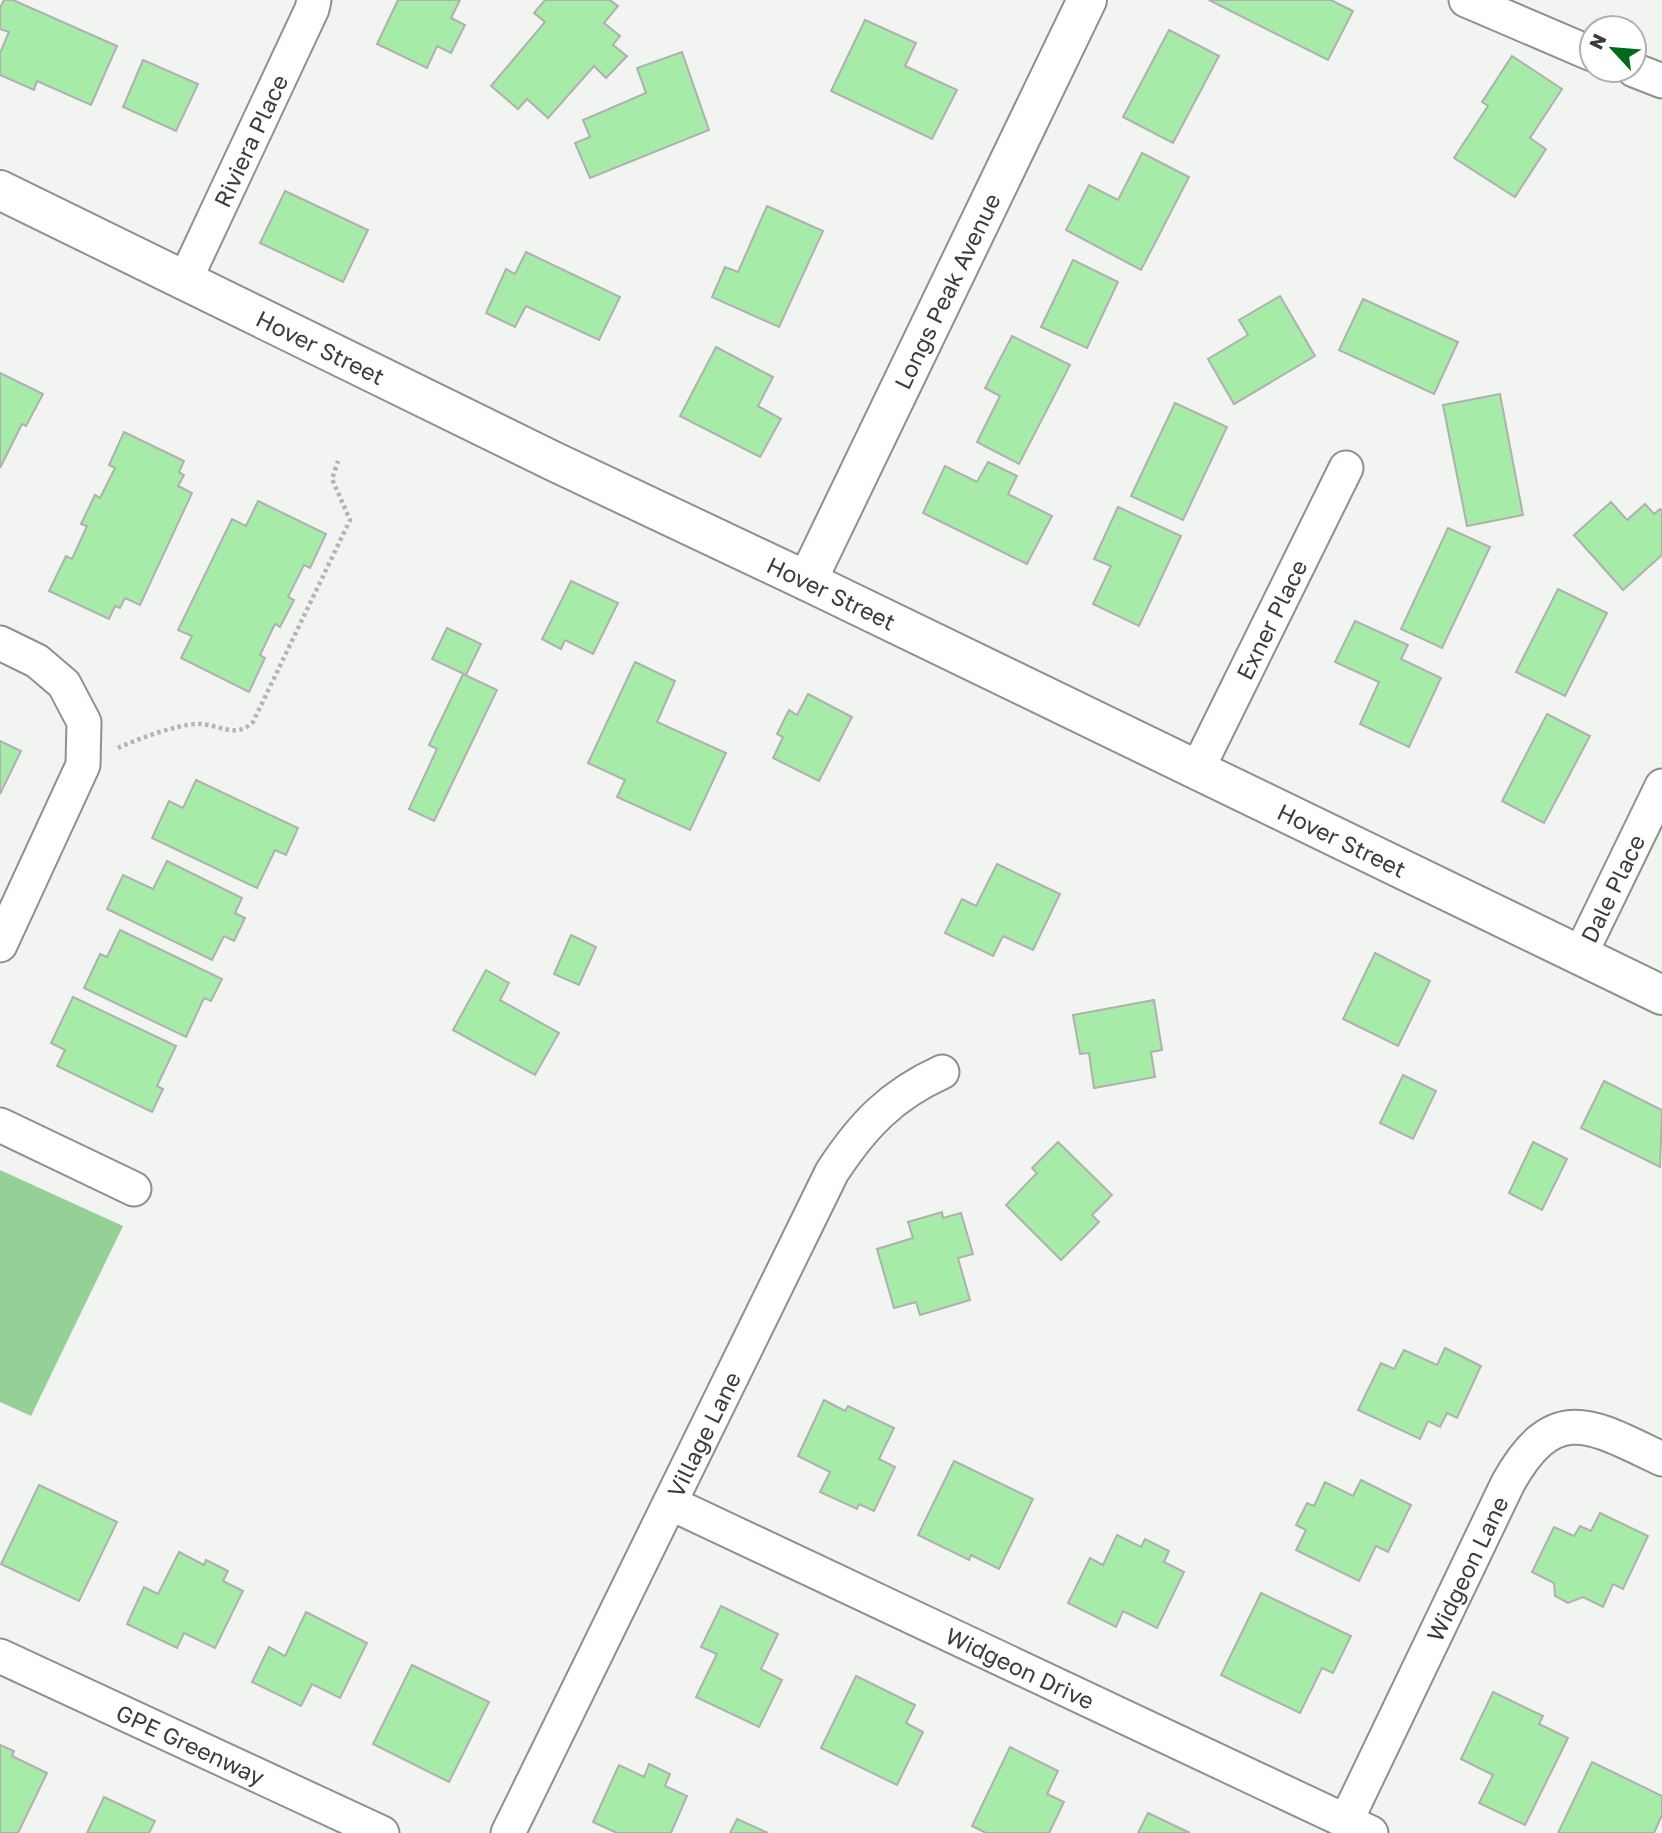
<svg xmlns="http://www.w3.org/2000/svg" width="1662" height="1833" viewBox="0 0 1662 1833" font-family="'Golos Text',sans-serif">
<rect width="100%" height="100%" fill="#f1f4f1"/>
<!-- green -->
<path fill="#95d197" d="M0 1170 123 1226 31 1416 0 1402Z"/>
<!-- building -->
<g fill="#a6eba8" stroke="#afb1af" stroke-width="2">
<path d="M4 0H13L117 46 91 105 37 81 34 90 0 75V53L9 32 0 29V8Z"/>
<path d="M398 0H460L451 18 465 25 451 53 437 46 427 68 377 44Z"/>
<path d="M545 0H610L618 6 604 23 620 36 613 45 627 56 606 78 594 66 548 118 527 99 518 109 491 86 545 22 534 13Z"/>
<path d="M1209 0H1331L1353 11 1328 60Z"/>
<path d="M865 20 916 43 905 66 957 90 932 139 831 91Z"/>
<path d="M1169 30 1219 56 1173 143 1123 117Z"/>
<path d="M682 52 709 130 590 178 575 143 590 137 583 120 646 93 637 68Z"/>
<path d="M1512 56 1562 89 1530 138 1546 149 1515 197 1454 158 1488 106 1482 102Z"/>
<path d="M143 60 198 84 176 131 123 107Z"/>
<path d="M1142 153 1189 177 1141 270 1066 230 1089 185 1118 200Z"/>
<path d="M285 191 368 230 343 282 260 243Z"/>
<path d="M767 206 823 231 779 327 712 297 725 267 738 272Z"/>
<path d="M526 252 620 297 599 340 526 306 515 327 486 313 506 269 515 274Z"/>
<path d="M1073 260 1118 282 1087 348 1041 327Z"/>
<path d="M1280 296 1315 356 1234 404 1208 359 1248 335 1239 320Z"/>
<path d="M1363 299 1458 342 1434 394 1339 350Z"/>
<path d="M1012 336 1070 365 1019 464 977 442 1000 396 985 388Z"/>
<path d="M716 347 773 377 758 406 781 419 760 457 680 416Z"/>
<path d="M0 373 43 394 26 426 22 424 0 468Z"/>
<path d="M1500 394 1523 515 1467 526 1443 405Z"/>
<path d="M1175 403 1227 427 1183 520 1131 496Z"/>
<path d="M124 432 184 461 179 472 184 475 178 486 192 493 140 605 125 598 120 608 115 606 109 619 49 591 66 556 72 559 87 526 81 524 95 495 100 498 115 468 109 465Z"/>
<path d="M988 462 1017 476 1008 494 1052 516 1027 564 923 513 945 466 977 482Z"/>
<path d="M258 501 326 534 310 568 304 565 288 597 294 600 280 627 275 624 260 655 265 658 249 692 181 658 192 636 178 630 232 519 246 526Z"/>
<path d="M1611 502 1627 520 1645 504 1654 514 1660 509 1662 511V555L1623 590 1574 535Z"/>
<path d="M1118 507 1181 536 1139 626 1093 604 1111 566 1094 559Z"/>
<path d="M1448 528 1490 547 1442 648 1401 629Z"/>
<path d="M571 581 618 603 593 654 565 640 561 649 542 639Z"/>
<path d="M1558 589 1607 613 1565 696 1516 672Z"/>
<path d="M1355 621 1408 645 1401 659 1441 678 1409 747 1360 724 1379 682 1335 662Z"/>
<path d="M447 628 481 644 466 675 432 659Z"/>
<path d="M635 662 675 681 657 722 726 753 690 830 617 797 625 780 588 763Z"/>
<path d="M463 674 497 690 434 821 409 809 437 749 429 745Z"/>
<path d="M808 694 852 717 819 781 773 758 783 737 777 734 789 710 797 715Z"/>
<path d="M1547 714 1590 736 1544 823 1502 801Z"/>
<path d="M0 741 21 751 0 794Z"/>
<path d="M196 780 298 828 286 855 275 850 257 888 152 838 169 801 183 808Z"/>
<path d="M167 861 242 898 235 913 245 918 234 941 224 936 212 960 107 909 123 875 153 889Z"/>
<path d="M997 864 1060 894 1033 950 1003 936 993 956 945 933 962 899 976 906Z"/>
<path d="M120 930 222 979 211 1001 204 998 186 1037 84 988 100 954 107 957Z"/>
<path d="M571 935 596 947 579 985 554 974Z"/>
<path d="M1375 953 1430 981 1398 1046 1343 1019Z"/>
<path d="M486 970 509 983 500 1000 559 1033 535 1075 453 1030Z"/>
<path d="M73 997 176 1046 157 1086 163 1089 152 1112 57 1066 65 1050 51 1043Z"/>
<path d="M1154 1000 1162 1050 1151 1052 1155 1077 1094 1088 1089 1053 1080 1054 1073 1015Z"/>
<path d="M1403 1075 1436 1091 1413 1139 1380 1123Z"/>
<path d="M1604 1081 1662 1110 1660 1167 1581 1128Z"/>
<path d="M1058 1142 1112 1195 1092 1215 1099 1222 1061 1260 1006 1205 1037 1173 1032 1168Z"/>
<path d="M1533 1142 1567 1159 1542 1210 1509 1193Z"/>
<path d="M942 1212 943 1218 961 1213 973 1254 958 1258 970 1300 920 1315 916 1302 894 1308 877 1249 913 1238 908 1222Z"/>
<path d="M1445 1348 1481 1366 1457 1418 1447 1413 1440 1427 1428 1421 1420 1439 1358 1410 1381 1363 1394 1369 1404 1350 1437 1365Z"/>
<path d="M824 1400 845 1411 848 1406 894 1428 879 1459 895 1467 874 1511 859 1504 857 1509 820 1492 830 1472 798 1456Z"/>
<path d="M954 1461 1033 1499 999 1569 971 1555 969 1560 918 1535Z"/>
<path d="M1361 1480 1411 1505 1388 1552 1376 1546 1359 1581 1296 1550 1306 1530 1296 1525 1307 1503 1314 1506 1325 1482 1353 1496Z"/>
<path d="M39 1485 117 1522 79 1601 1 1564Z"/>
<path d="M1600 1513 1648 1536 1623 1589 1613 1584 1603 1607 1583 1597 1568 1603 1555 1596 1554 1583 1532 1572 1554 1527 1574 1536 1580 1526 1591 1531Z"/>
<path d="M1117 1535 1141 1547 1145 1539 1169 1551 1164 1562 1184 1572 1157 1628 1123 1611 1116 1627 1068 1603 1090 1558 1103 1565Z"/>
<path d="M179 1552 204 1565 206 1560 228 1571 223 1581 243 1591 215 1648 184 1633 177 1648 127 1624 144 1587 158 1594Z"/>
<path d="M1261 1593 1351 1636 1333 1673 1322 1668 1300 1713 1221 1675Z"/>
<path d="M721 1606 778 1634 761 1669 782 1680 759 1727 696 1697 717 1654 701 1647Z"/>
<path d="M306 1612 367 1643 340 1698 312 1684 301 1706 252 1682 269 1647 285 1656Z"/>
<path d="M412 1665 489 1702 449 1782 373 1744Z"/>
<path d="M856 1676 915 1705 906 1723 923 1732 897 1785 821 1748Z"/>
<path d="M1493 1692 1543 1716 1539 1724 1568 1738 1525 1825 1479 1803 1493 1775 1461 1759Z"/>
<path d="M0 1745 14 1751 12 1756 47 1773 18 1833H0Z"/>
<path d="M1010 1747 1058 1771 1047 1794 1064 1802 1049 1833H986L972 1826Z"/>
<path d="M1592 1762 1662 1796V1815L1654 1833H1558Z"/>
<path d="M649 1764 670 1774 665 1786 687 1796 671 1833H617L593 1822 619 1765 644 1777Z"/>
<path d="M104 1797 155 1821 149 1833H87Z"/>
<path d="M1148 1813 1190 1833H1138Z"/>
<path d="M737 1819 768 1833H730Z"/>
</g>
<g fill="none" stroke-linecap="round" stroke-linejoin="round">
<!-- street casing -->
<g stroke="#8e908e" stroke-width="37">
<g id="street">
<path d="M1466 0 1592 54"/>
<path d="M1634 70 1662 81"/>
<path id="s1" d="M185 280 312 9 314 0"/>
<path d="M0 643 37 661 64 684 84 722 83 765 0 945"/>
<path id="s2" d="M1197 770 1346 468"/>
<path id="s3" d="M1580 955 1662 786"/>
<path d="M0 1125 134 1189"/>
<path id="s4" d="M670 1503 1371 1833"/>
<path id="s5" d="M0 1656 382 1833"/>
<path id="s6" d="M1346 1821 1508 1483C1555 1399 1592 1426 1662 1459"/>
<path id="s7" d="M508 1833 832 1172C862 1126 891 1095 942 1072"/>
</g>
</g>
<!-- secondary casing -->
<g stroke="#8e908e" stroke-width="42">
<g id="secondary">
<path id="s8" d="M0 190 553 461 807 581 1662 995"/>
<path id="s9" d="M807 581 1087 0"/>
</g>
</g>
<!-- path -->
<path stroke="#b3b5b3" stroke-width="4.5" stroke-dasharray="3.5 3.5" stroke-linecap="butt" d="M118 748C135 740 178 724 197 724 218 723 235 740 253 722L350 520 332 479 338 461"/>
<!-- street -->
<use href="#street" stroke="#fff" stroke-width="33"/>
<!-- secondary -->
<use href="#secondary" stroke="#fff" stroke-width="38"/>
</g>
<g text-anchor="middle" dominant-baseline="central" stroke-width="5" stroke-linejoin="round" paint-order="stroke">
<!-- street labels -->
<g font-size="23" fill="#3b3c3b" stroke="#fff">
<text stroke="none"><textPath href="#s1" startOffset="154">Riviera Place</textPath></text>
<text stroke="none"><textPath href="#s9" startOffset="322">Longs Peak Avenue</textPath></text>
<text stroke="none"><textPath href="#s8" startOffset="357">Hover Street</textPath></text>
<text stroke="none"><textPath href="#s8" startOffset="924">Hover Street</textPath></text>
<text stroke="none"><textPath href="#s2" startOffset="168">Exner Place</textPath></text>
<text stroke="none"><textPath href="#s8" startOffset="1491">Hover Street</textPath></text>
<text stroke="none"><textPath href="#s3" startOffset="74">Dale Place</textPath></text>
<text stroke="none"><textPath href="#s7" startOffset="444">Village Lane</textPath></text>
<text stroke="none"><textPath href="#s6" startOffset="280">Widgeon Lane</textPath></text>
<text stroke="none"><textPath href="#s4" startOffset="387">Widgeon Drive</textPath></text>
<text stroke="none"><textPath href="#s5" startOffset="210">GPE Greenway</textPath></text>
</g>
</g>
<!-- north arrow -->
<g transform="translate(1613 49) rotate(296)"><circle r="33" fill="#ffffff" stroke="#b1b1b1" stroke-width="2"/>
<path d="M0-5L12 26L0 18L-12 26Z" fill="#006c1b"/>
<text y="-10" font-size="19" font-weight="bold" text-anchor="middle" fill="#3b3c3b">N</text>
</g>
</svg>
